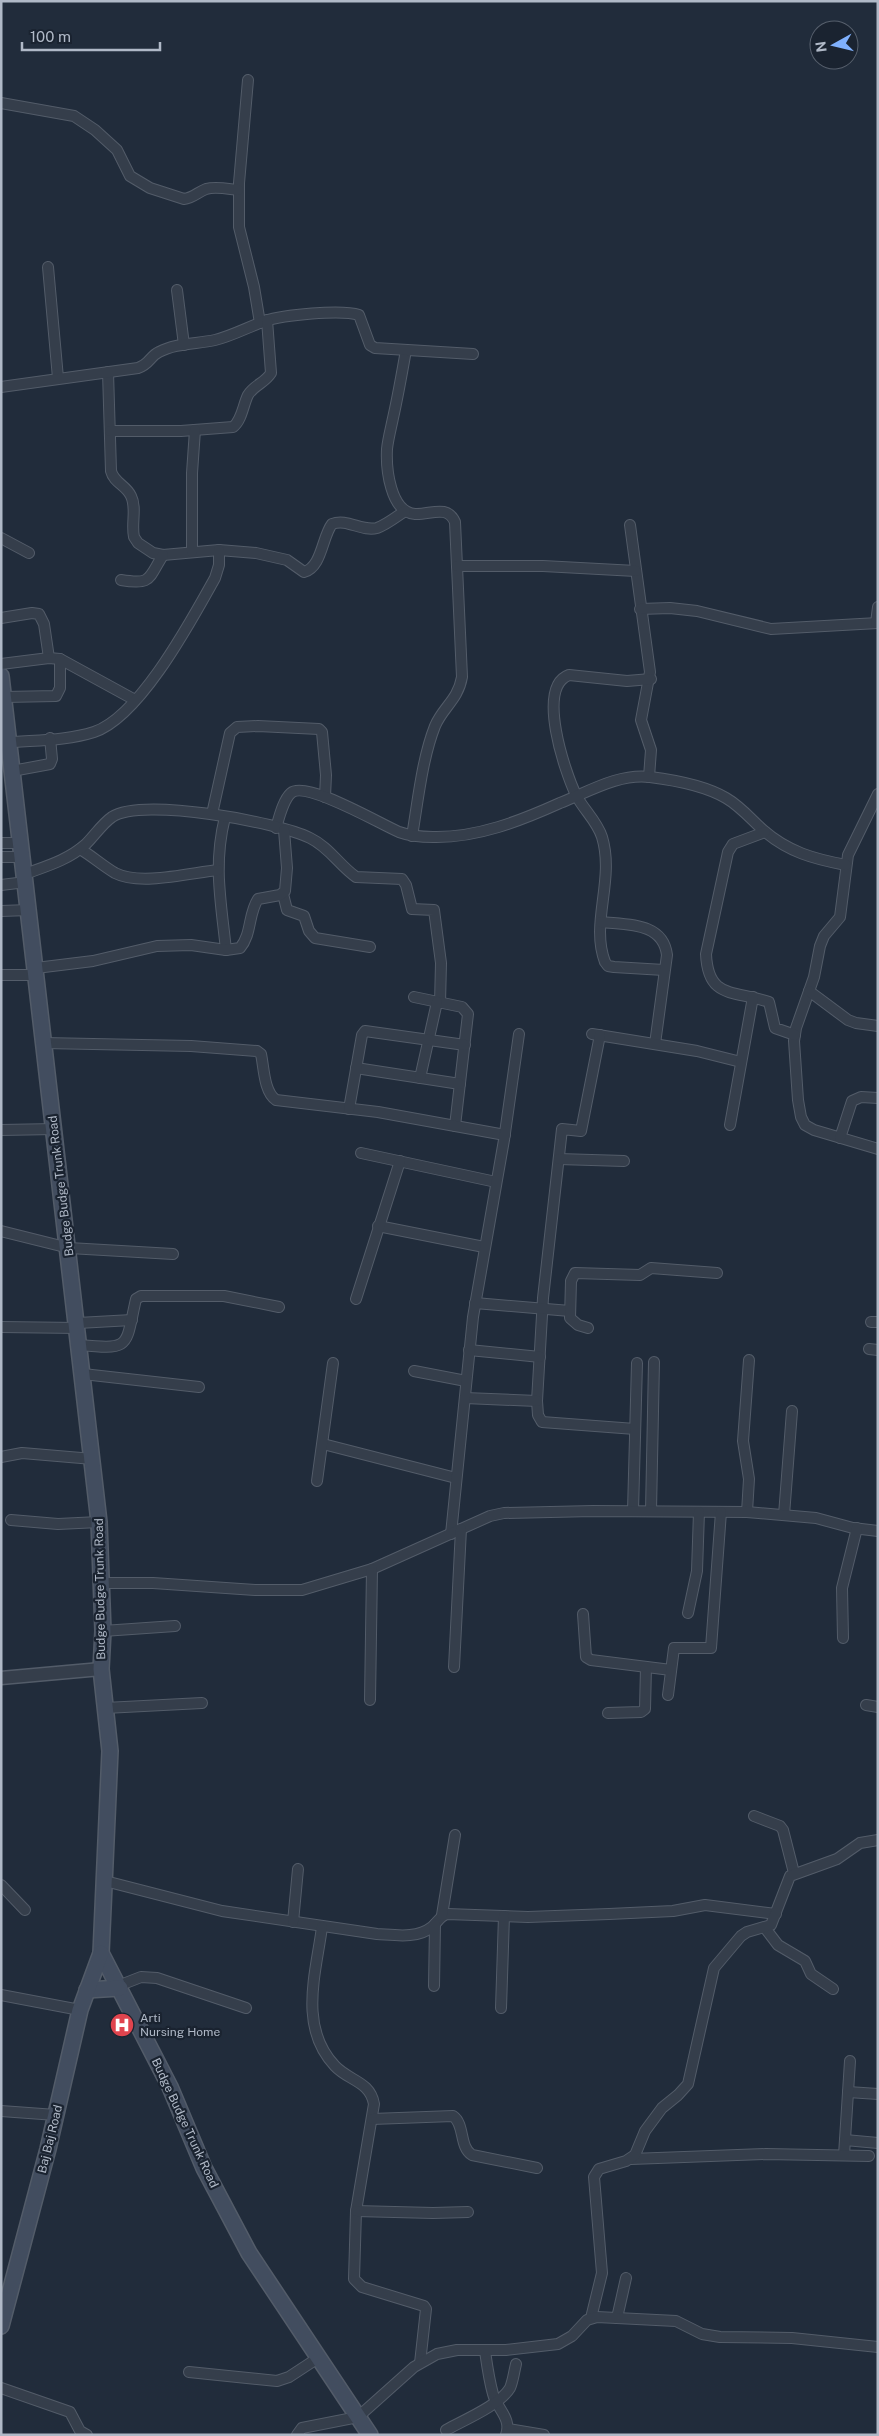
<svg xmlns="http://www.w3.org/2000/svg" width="879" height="2436" viewBox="0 0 879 2436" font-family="'Public Sans',sans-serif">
<rect width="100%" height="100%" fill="#212c3b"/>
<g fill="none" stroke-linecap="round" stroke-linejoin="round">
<!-- minor casing -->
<g stroke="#535c69" stroke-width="12">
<g id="minor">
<path d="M248 80 239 183V227L254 287 260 323"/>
<path d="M1 103 74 116 95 130 117 150 130 176 150 188 184 199C193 198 198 192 206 189 216 186 228 189 238 190"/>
<path d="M48 267 58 378"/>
<path d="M177 290 184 345"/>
<path d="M406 350C402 373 398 396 393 418 391 428 388 439 387 449 386 468 390 512 415 514 430 515 447 504 455 522L462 677C458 700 443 707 435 726 422 759 418 801 412 836"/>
<path d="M108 372 111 471C114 483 126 485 131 496 137 508 131 524 134 537L138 543 153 553 163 555 219 550 256 553 287 560 304 572C322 567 322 537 332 524 347 518 362 532 377 528 386 525 396 517 405 511"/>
<path d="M1 387 138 368C150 364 150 356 159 352 175 343 197 344 215 340 232 336 248 327 265 321 283 315 341 309 359 315L370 345 375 348 473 354"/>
<path d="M110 431H181L233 427C242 420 243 405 248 395 254 385 265 383 271 373L267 320"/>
<path d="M630 525 650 672 641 720 651 750 649 777"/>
<path d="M1 538 29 553"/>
<path d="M192 552V473L195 430"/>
<path d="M457 566H543L636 571"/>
<path d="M121 580C152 585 148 579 163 555"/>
<path d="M640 609 670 608 697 611 771 629 878 623"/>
<path d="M1 618 32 613 39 614 44 624 49 658"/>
<path d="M876 623 878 607"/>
<path d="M1 664 49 658 60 659 135 700"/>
<path d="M651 679 627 681 569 675C536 687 565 772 576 795 583 809 597 821 602 837 615 880 590 923 605 962L608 966 614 967 664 970"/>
<path d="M4 697 56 696 60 688V659"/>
<path d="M3 743C33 740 66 741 94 732 140 717 192 619 215 578L219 565V550"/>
<path d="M12 771 50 764 52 759 50 738"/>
<path d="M878 794 848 855 840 917 824 936 820 946 814 977 796 1028 794 1041 798 1100 801 1117 805 1125 814 1130 878 1149"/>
<path d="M212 814 230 733 237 727 258 726 319 729 322 732 326 775 325 797"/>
<path d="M225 817C213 865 221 901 226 950"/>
<path d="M276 828C279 818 283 800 291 793 306 780 380 824 399 832 410 836 421 837 433 837 477 838 520 821 560 803 588 792 619 773 650 777 674 780 704 785 726 798 740 806 751 819 763 830 788 852 814 859 846 865"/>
<path d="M765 832 733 844 728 852 706 954C708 999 733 990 769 1002L775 1028 795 1035"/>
<path d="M1 843H21"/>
<path d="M80 849C92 856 103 866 115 873 140 886 190 873 218 870"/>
<path d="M1 857H23"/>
<path d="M25 874C47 866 68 860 86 844 95 835 102 824 112 817 142 797 278 822 310 838 329 847 339 865 356 877L402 879 406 885 412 909 434 910 441 963 440 1003"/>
<path d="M1 885 26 882"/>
<path d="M283 894 287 910 304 916 309 931 315 938 370 947"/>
<path d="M1 911 29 910"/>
<path d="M601 922C627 925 663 922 667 955L655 1044"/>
<path d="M36 968 93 961 157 946 191 945 226 950 240 948C252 934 248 914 258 899L280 895 285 891 287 868 284 830"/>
<path d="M1 975H36"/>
<path d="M809 991 848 1020 856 1023 878 1026"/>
<path d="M414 997 462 1007 468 1014 455 1126"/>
<path d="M592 1034 697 1051 741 1062"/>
<path d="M600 1035 581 1131 562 1129 543 1298 537 1401 538 1415 542 1422 635 1429"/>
<path d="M44 1043 191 1046 257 1051 261 1054C264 1068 264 1092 276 1100L378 1112 505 1135"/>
<path d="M356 1068 460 1084"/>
<path d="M420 1078 437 1002"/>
<path d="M349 1109 362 1035 365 1031 465 1045"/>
<path d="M730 1125 753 997"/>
<path d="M1 1130 55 1129"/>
<path d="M840 1138 852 1101 861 1097 878 1098"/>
<path d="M361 1153 496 1182"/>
<path d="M559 1159 624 1161"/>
<path d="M378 1226 484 1247"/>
<path d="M1 1231 69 1248 173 1254"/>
<path d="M356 1299 400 1161"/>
<path d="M475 1303 570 1311"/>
<path d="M871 1322H878"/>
<path d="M78 1323 132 1320"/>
<path d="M1 1327 78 1328"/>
<path d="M588 1328 578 1325 570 1318 571 1281 575 1273 640 1275 651 1268 717 1273"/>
<path d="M80 1345C132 1350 125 1347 136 1299L141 1296H224L279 1307"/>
<path d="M869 1349 878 1350"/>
<path d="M469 1350 540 1357"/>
<path d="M414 1371 466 1381"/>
<path d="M83 1374 199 1387"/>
<path d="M465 1398 537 1401"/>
<path d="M323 1444 456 1478"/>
<path d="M1 1457 22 1453 93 1459"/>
<path d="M317 1481 333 1363"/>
<path d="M633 1511 637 1363"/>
<path d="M651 1511 654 1362"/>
<path d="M747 1512 749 1479 743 1441 749 1360"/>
<path d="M784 1515 792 1411"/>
<path d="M11 1520 58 1524 99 1522"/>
<path d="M451 1534 473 1317 504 1140 519 1034"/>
<path d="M100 1583H153L255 1590H302L372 1569 490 1516 504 1513 593 1511 747 1512 816 1518 853 1528 878 1531"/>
<path d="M688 1613 697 1571 699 1512"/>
<path d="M583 1614 586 1657 591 1660 671 1670"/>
<path d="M103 1631 175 1626"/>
<path d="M843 1638 842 1588 857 1528"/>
<path d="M454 1667 461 1529"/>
<path d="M668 1695 674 1648H711L721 1512"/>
<path d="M370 1700 372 1569"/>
<path d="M866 1705 878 1707"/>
<path d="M105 1708 202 1703"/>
<path d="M608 1713 641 1712 645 1709 646 1667"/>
<path d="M754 1816 780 1826 783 1830 794 1873"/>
<path d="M105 1881 222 1911 377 1934C395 1935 417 1939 432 1927 438 1922 440 1916 447 1914L528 1917 609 1914 673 1911 705 1905 776 1914"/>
<path d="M1 1885 25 1910"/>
<path d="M442 1915 455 1835"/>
<path d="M293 1922 298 1869"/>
<path d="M322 1927C316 1973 298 2027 335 2066 349 2081 370 2081 374 2104L356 2211 354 2279 362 2287 424 2306 426 2309 420 2363"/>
<path d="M765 1928 778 1945 805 1961 811 1974 833 1989"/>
<path d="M118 1986 141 1977 157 1978 246 2008"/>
<path d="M434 1986 435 1924"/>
<path d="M1 1995 80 2010"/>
<path d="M501 2008 504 1916"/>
<path d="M848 2092 878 2094"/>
<path d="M1 2111 56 2115"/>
<path d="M372 2119 453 2116C465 2124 459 2147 472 2155L537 2168"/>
<path d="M845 2140 878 2143"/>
<path d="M844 2155 850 2061"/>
<path d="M631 2159 766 2154 869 2156"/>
<path d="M356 2211 433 2213 468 2212"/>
<path d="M591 2318 602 2273 594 2177 599 2169 626 2161 635 2155 645 2131 662 2108 678 2095 688 2084 714 1968 741 1936 747 1932 771 1925 790 1876 837 1859 860 1843 878 1840"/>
<path d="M617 2318 626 2278"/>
<path d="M485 2351C487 2365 489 2380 493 2394 497 2409 512 2418 506 2435"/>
<path d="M189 2372 277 2381 289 2377 318 2358"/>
<path d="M1 2388 70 2412 80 2431 87 2435"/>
<path d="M508 2429 544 2435"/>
<path d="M446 2430C464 2420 500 2405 510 2388 513 2381 514 2372 516 2364"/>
<path d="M297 2435 302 2428 358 2417 414 2367 437 2354 457 2350H506L558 2344 572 2336 587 2320 597 2317 676 2321 702 2334 720 2337 792 2338 878 2347"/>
</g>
</g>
<!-- tertiary casing -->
<g stroke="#535c69" stroke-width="15">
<path id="tertiary" d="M1 1678 101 1669"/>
</g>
<!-- secondary casing -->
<g stroke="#535c69" stroke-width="18">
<g id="secondary">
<path d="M1 676 99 1522 103 1631 101 1669 110 1751 101 1953 170 2087 204 2168 249 2253 370 2435"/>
<path d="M87 1990 120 1988"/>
<path d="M1 2326 48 2149 80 2010 101 1953"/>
</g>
</g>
<!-- minor -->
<use href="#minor" stroke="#353e4b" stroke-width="10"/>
<!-- tertiary -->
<use href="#tertiary" stroke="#353e4b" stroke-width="12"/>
<!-- secondary -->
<use href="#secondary" stroke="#424d5f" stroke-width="15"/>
</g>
<!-- icons -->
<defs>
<g id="hospital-disc" transform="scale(1.25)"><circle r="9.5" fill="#e0444e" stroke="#1a2330"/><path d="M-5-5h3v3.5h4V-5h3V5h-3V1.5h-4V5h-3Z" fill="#fff"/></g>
</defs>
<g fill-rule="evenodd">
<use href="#hospital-disc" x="122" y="2025"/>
</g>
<g text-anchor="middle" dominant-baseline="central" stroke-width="4.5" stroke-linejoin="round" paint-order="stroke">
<!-- street labels -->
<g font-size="12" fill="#b0b9c7" stroke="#1a2330">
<text transform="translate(61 1186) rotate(-97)">Budge Budge Trunk Road</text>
<text transform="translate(100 1589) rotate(-91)">Budge Budge Trunk Road</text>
<text transform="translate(185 2123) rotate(65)">Budge Budge Trunk Road</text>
<text transform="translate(50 2139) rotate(-76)">Baj Baj Road</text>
</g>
<!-- poi labels -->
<g font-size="12" fill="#b0b9c7" stroke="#1a2330" text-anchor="start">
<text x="140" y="2018">Arti<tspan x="140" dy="14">Nursing Home</tspan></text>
</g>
</g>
<!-- border -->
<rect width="879" height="2436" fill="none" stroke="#b0b9c7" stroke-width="5"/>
<!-- north arrow -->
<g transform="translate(834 45) rotate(262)"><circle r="24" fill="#1a2330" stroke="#565f6c"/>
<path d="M0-4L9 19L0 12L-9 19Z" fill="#7fb0fd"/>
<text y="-8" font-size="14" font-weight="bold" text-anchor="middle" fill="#b0b9c7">N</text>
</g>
<!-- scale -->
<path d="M22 42v8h138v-8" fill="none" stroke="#b0b9c7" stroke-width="2.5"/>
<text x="30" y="42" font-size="15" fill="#b0b9c7" stroke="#1a2330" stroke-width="4" paint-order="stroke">100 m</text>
</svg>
